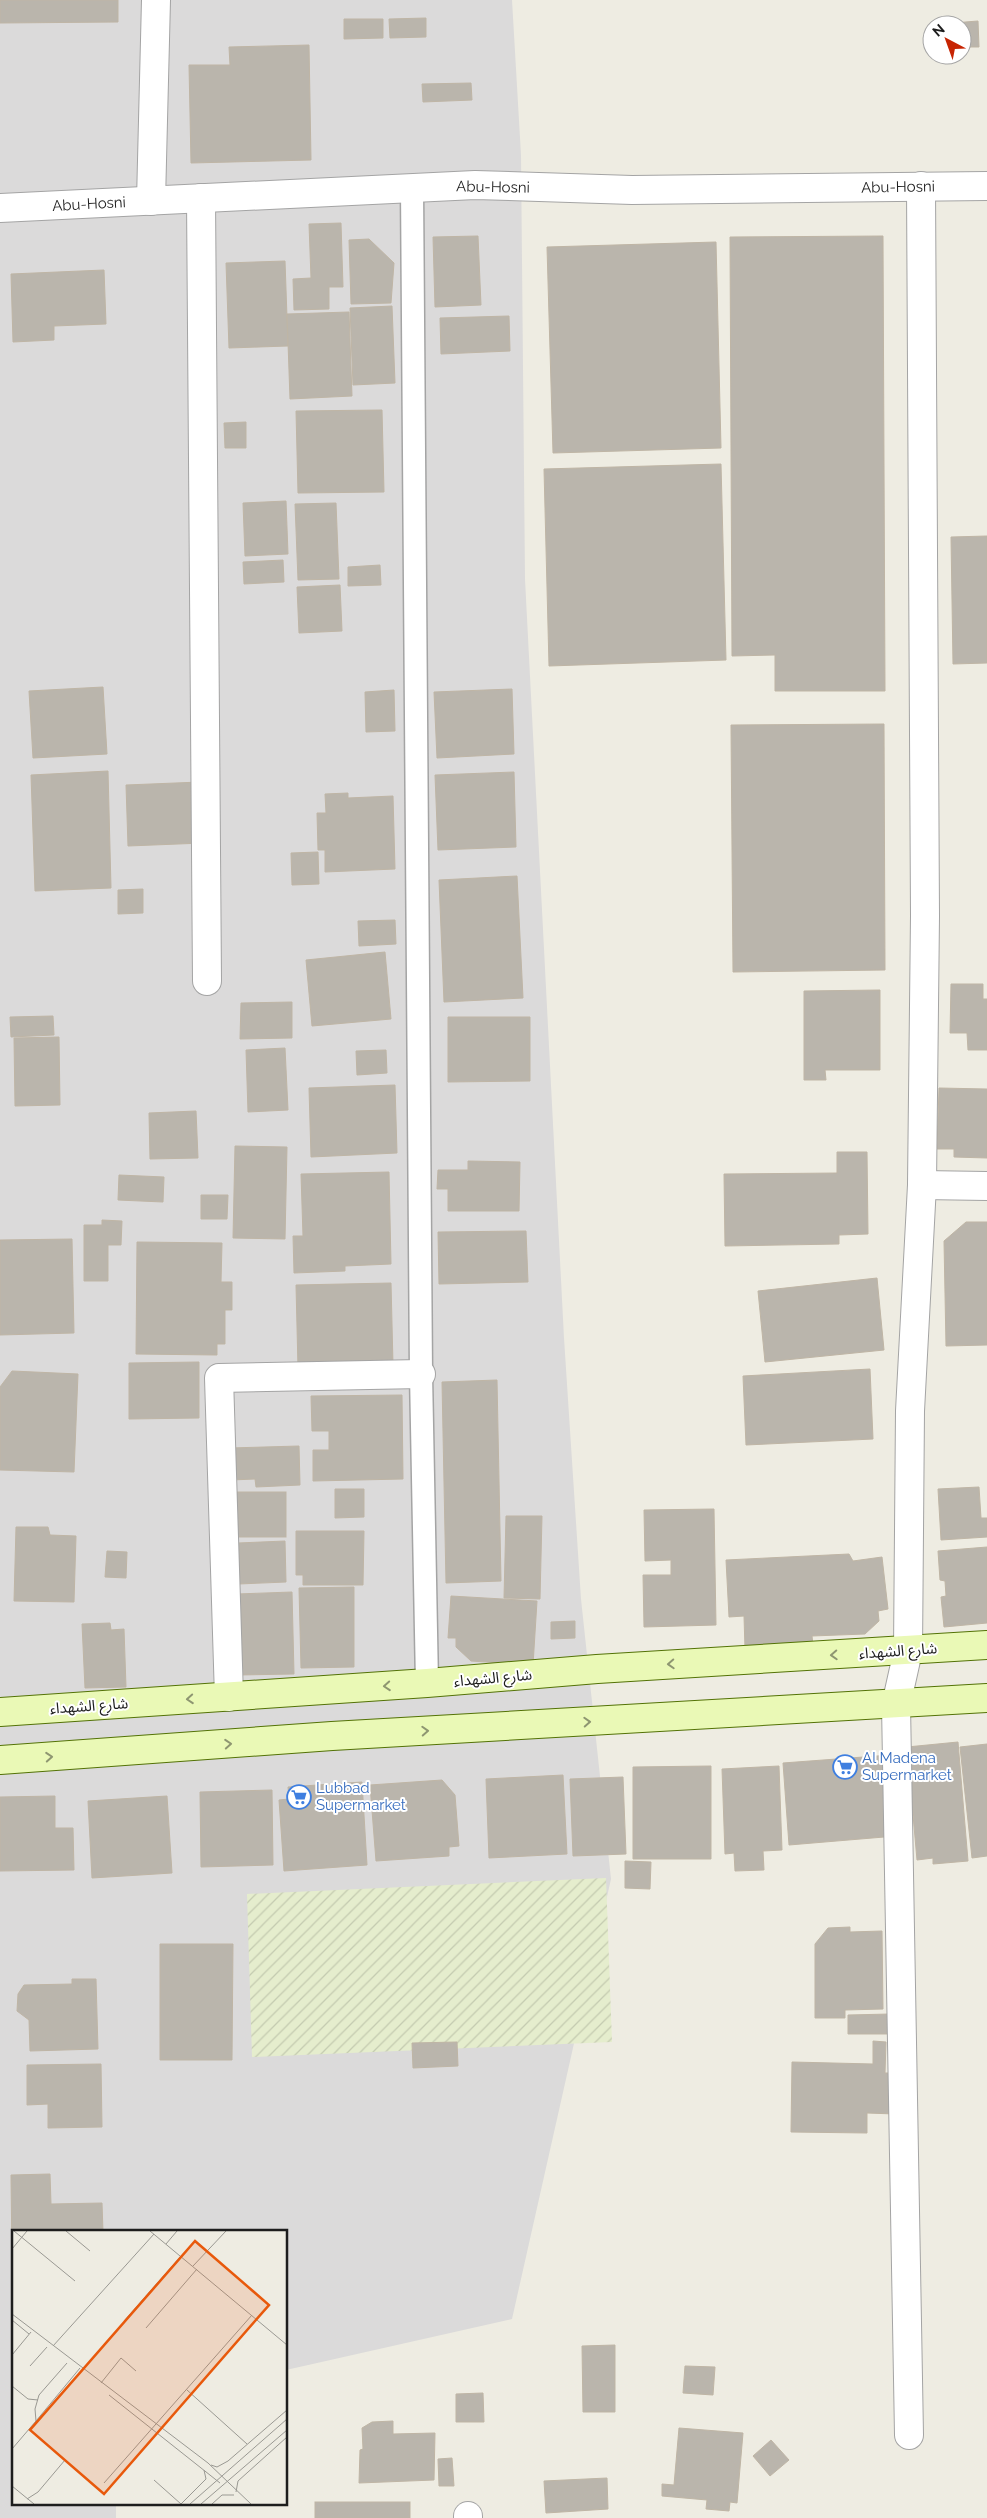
<svg xmlns="http://www.w3.org/2000/svg" width="987" height="2518" viewBox="0 0 987 2518" font-family="Raleway,'Noto Sans Arabic',sans-serif">
<defs>
<pattern id="farmland-furrows" width="10" height="10" patternUnits="userSpaceOnUse" patternTransform="scale(1.25)"><rect width="10" height="10" fill="#e5edcd"/><path d="M-1 1l2-2M0 10L10 0M9 11l2-2" fill="none" stroke="#c4cbb0"/></pattern>
</defs>
<rect width="100%" height="100%" fill="#eeece2"/>
<!-- residential -->
<path fill="#dbdada" d="M0 0H512L521 155 525 579 564 1338 581 1599 611 1879 512 2319 286 2370V2232H14V2504H116V2518H0Z"/>
<!-- farmland -->
<path fill="url(#farmland-furrows)" d="M606 1878 612 2042 252 2057 247 1894Z"/>
<!-- building -->
<g fill="#bab5ac" stroke="#bfb5a5">
<path d="M0 0H118V22L0 23Z"/>
<path d="M426 18V37L390 38 389 19Z"/>
<path d="M344 19H383V38L344 39Z"/>
<path d="M978 21 979 47H962V25H953V23Z"/>
<path d="M309 45 311 160 191 163 189 65H230L229 47Z"/>
<path d="M471 83 472 100 423 102 422 84Z"/>
<path d="M341 223 343 287H329V309L294 310 293 279 311 278 309 224Z"/>
<path d="M478 236 481 305 435 307 433 237Z"/>
<path d="M883 236 885 691H775V655L732 656 730 237Z"/>
<path d="M369 239 394 263 391 303 351 304 349 240Z"/>
<path d="M716 242 721 448 553 453 547 247Z"/>
<path d="M285 261 288 346 229 348 226 263Z"/>
<path d="M104 270 106 324 54 326V340L13 342 11 274Z"/>
<path d="M392 306 395 383 353 385 350 308Z"/>
<path d="M349 312 352 396 290 399 287 314Z"/>
<path d="M509 316 510 351 441 354 440 318Z"/>
<path d="M382 410 384 492 298 493 296 411Z"/>
<path d="M246 422V448H225L224 423Z"/>
<path d="M721 464 726 660 549 666 544 469Z"/>
<path d="M286 501 288 554 245 556 243 503Z"/>
<path d="M336 503 339 579 298 580 295 504Z"/>
<path d="M987 536V663L953 664 951 537Z"/>
<path d="M283 560 284 582 244 584 243 562Z"/>
<path d="M380 565 381 585 348 586V567Z"/>
<path d="M340 585 342 631 299 633 297 587Z"/>
<path d="M103 687 107 754 33 758 29 691Z"/>
<path d="M512 689 514 754 437 758 434 692Z"/>
<path d="M394 690 395 731 366 732 365 692Z"/>
<path d="M884 724 885 970 733 972 731 725Z"/>
<path d="M108 771 111 888 35 891 31 775Z"/>
<path d="M514 772 516 847 438 850 435 775Z"/>
<path d="M200 782 203 843 128 846 126 785Z"/>
<path d="M348 793V798L393 796 395 869 325 872V850H318L317 813H326L325 794Z"/>
<path d="M318 852 319 884 292 885 291 853Z"/>
<path d="M517 876 523 998 444 1002 439 880Z"/>
<path d="M143 889V913L118 914V890Z"/>
<path d="M395 920 396 944 359 946 358 921Z"/>
<path d="M385 952 391 1019 312 1026 306 960Z"/>
<path d="M951 984H983V999H987V1050H968L967 1033H950Z"/>
<path d="M880 990V1070H825L826 1080H804V991Z"/>
<path d="M292 1002V1038L240 1039 241 1003Z"/>
<path d="M53 1016 54 1035 11 1037 10 1017Z"/>
<path d="M448 1017H530V1081L448 1082Z"/>
<path d="M59 1037 60 1105 15 1106 14 1038Z"/>
<path d="M285 1048 288 1110 248 1112 246 1050Z"/>
<path d="M386 1050 387 1073 357 1075 356 1051Z"/>
<path d="M395 1085 397 1153 311 1157 309 1088Z"/>
<path d="M939 1088 987 1089V1158L954 1157V1149H937Z"/>
<path d="M196 1111 198 1158 150 1159 149 1113Z"/>
<path d="M235 1146 287 1147 285 1239 233 1238Z"/>
<path d="M837 1152H867L868 1234 839 1235V1244L725 1246 724 1174 837 1173Z"/>
<path d="M468 1161 520 1162 519 1211H448V1189H437L438 1170H468Z"/>
<path d="M389 1172 391 1264 345 1266V1271L294 1273 293 1236H303L301 1174Z"/>
<path d="M119 1175 164 1177 163 1202 118 1200Z"/>
<path d="M201 1195H228L227 1219H201Z"/>
<path d="M102 1220 122 1221 121 1245H108V1281H84V1225H102Z"/>
<path d="M966 1222H987V1345L946 1346 944 1241Z"/>
<path d="M526 1231 528 1282 439 1284 438 1232Z"/>
<path d="M72 1239 74 1333 0 1335V1240Z"/>
<path d="M137 1242 222 1243 221 1282H232V1310H225V1344H217V1355L136 1354Z"/>
<path d="M877 1278 884 1350 765 1362 758 1291Z"/>
<path d="M391 1283 393 1365 298 1368 296 1285Z"/>
<path d="M199 1362V1418L129 1419V1363Z"/>
<path d="M870 1369 873 1439 746 1445 743 1376Z"/>
<path d="M12 1371 78 1374 74 1472 0 1470V1387Z"/>
<path d="M497 1380 501 1581 446 1583 442 1382Z"/>
<path d="M402 1395 403 1479 313 1481V1450H329V1431H312L311 1396Z"/>
<path d="M299 1446 300 1485 256 1487 255 1479 231 1480 230 1448Z"/>
<path d="M979 1487 981 1518H987V1537L941 1540 938 1489Z"/>
<path d="M335 1489H364V1517L335 1518Z"/>
<rect x="236" y="1492" width="50" height="45"/>
<path d="M714 1509 716 1625 644 1627 643 1575H671V1560L645 1561 644 1510Z"/>
<path d="M506 1516H542L540 1599 504 1598Z"/>
<path d="M16 1527H48L50 1535 76 1536 74 1602 14 1601Z"/>
<path d="M296 1531H364L363 1585H303V1575H296Z"/>
<path d="M285 1541 286 1582 239 1584 238 1543Z"/>
<path d="M987 1547V1623L944 1627 941 1597 946 1596 945 1581 940 1580 938 1551Z"/>
<path d="M107 1551 127 1552 126 1578 105 1577Z"/>
<path d="M849 1554 853 1561 882 1557 888 1609 878 1611 879 1621 865 1634 812 1636 813 1645 745 1649 744 1616 729 1617 726 1560Z"/>
<path d="M354 1587V1667L301 1668 299 1588Z"/>
<path d="M292 1592 294 1674 239 1675 237 1594Z"/>
<path d="M451 1596 537 1601 533 1665 471 1661 456 1647V1638H448Z"/>
<path d="M575 1621V1638L551 1639V1622Z"/>
<path d="M110 1623 111 1630 124 1629 126 1687 85 1688 82 1624Z"/>
<path d="M958 1742 968 1861 933 1864V1858L917 1860 907 1747Z"/>
<path d="M987 1744V1856L972 1858 960 1747Z"/>
<path d="M890 1755 896 1836 789 1845 783 1763Z"/>
<path d="M711 1766V1859H633V1767Z"/>
<path d="M779 1766 782 1850 763 1851 764 1870 735 1871 734 1853 725 1854 722 1769Z"/>
<path d="M563 1775 567 1854 489 1858 486 1779Z"/>
<path d="M623 1777 626 1854 573 1856 570 1779Z"/>
<path d="M442 1780 455 1795 459 1846 449 1847V1856L376 1861 370 1785Z"/>
<path d="M362 1782 367 1865 284 1871 279 1800 289 1799 288 1787Z"/>
<path d="M272 1790 273 1865 201 1867 200 1792Z"/>
<path d="M55 1796V1828H73L74 1870 0 1871V1797Z"/>
<path d="M167 1796 172 1873 92 1878 88 1801Z"/>
<path d="M625 1861 651 1862 650 1889 625 1888Z"/>
<path d="M850 1927V1932L882 1931 883 2009 845 2010V2018H815V1944L828 1928Z"/>
<path d="M160 1944H233L232 2060H160Z"/>
<path d="M72 1979H96L98 2049 30 2051 29 2020 17 2011 18 1994 24 1985 72 1984Z"/>
<path d="M890 2014V2034H848V2015Z"/>
<path d="M873 2041 886 2042 885 2073H890L895 2114 867 2113V2133L791 2132 792 2062 873 2064Z"/>
<path d="M457 2042 458 2066 413 2068 412 2043Z"/>
<path d="M101 2064 102 2127 48 2128V2104L27 2105V2065Z"/>
<path d="M50 2174 51 2204 102 2203 103 2232H14V2259H12L11 2175Z"/>
<path d="M615 2345V2412H583L582 2346Z"/>
<path d="M685 2366 715 2367 713 2395 683 2393Z"/>
<path d="M483 2393 484 2422H456V2394Z"/>
<path d="M393 2421V2434L435 2433 434 2480 359 2483 360 2450 363 2449 362 2428 372 2422Z"/>
<path d="M679 2428 743 2433 737 2503 730 2502 729 2511 706 2509 707 2500 662 2496V2484L674 2485Z"/>
<path d="M771 2440 789 2460 770 2476 753 2456Z"/>
<path d="M452 2458 454 2486H439L438 2459Z"/>
<path d="M607 2478 608 2509 546 2513 544 2481Z"/>
<rect x="315" y="2502" width="95" height="16"/>
</g>
<g fill="none" stroke-linecap="round" stroke-linejoin="round">
<!-- service casing -->
<g stroke="#a4a4a4" stroke-width="25">
<path id="service" d="M412 188 421 1374 427 1683"/>
</g>
<!-- minor casing -->
<g stroke="#a4a4a4" stroke-width="30">
<g id="minor">
<path d="M201 198 207 981"/>
<path d="M151 201 156 0"/>
<path d="M0 208 475 185 632 190 987 186"/>
<path d="M922 1185 987 1186"/>
<path d="M229 1697 219 1378 421 1374"/>
<path d="M909 2435 896 1705 908 1651 910 1411 922 1185 925 916 921 186"/>
<path d="M468 2518V2516"/>
</g>
</g>
<!-- secondary casing -->
<g stroke="#537206" stroke-width="30">
<g id="secondary">
<path d="M0 1712 427 1683 597 1669 987 1645"/>
<path d="M0 1760 332 1736 987 1698"/>
</g>
</g>
<!-- service -->
<use href="#service" stroke="#fff" stroke-width="22"/>
<!-- minor -->
<use href="#minor" stroke="#fff" stroke-width="28"/>
<!-- secondary -->
<use href="#secondary" stroke="#eaf9b6" stroke-width="28"/>
</g>
<!-- one-way arrows -->
<defs><path id="oneway-chevron" d="M-2-3.5L2.5 0L-2 3.5" fill="none" stroke-width="1.6" stroke-linecap="round" stroke-linejoin="round" transform="scale(1.25)"/></defs>
<g stroke="#8e9671">
<use href="#oneway-chevron" transform="translate(834 1655) rotate(177)"/>
<use href="#oneway-chevron" transform="translate(671 1664) rotate(177)"/>
<use href="#oneway-chevron" transform="translate(387 1686) rotate(176)"/>
<use href="#oneway-chevron" transform="translate(190 1699) rotate(176)"/>
<use href="#oneway-chevron" transform="translate(587 1722) rotate(-3)"/>
<use href="#oneway-chevron" transform="translate(425 1731) rotate(-3)"/>
<use href="#oneway-chevron" transform="translate(228 1744) rotate(-4)"/>
<use href="#oneway-chevron" transform="translate(49 1757) rotate(-4)"/>
</g>
<!-- icons -->
<defs>
<g id="supermarket-ring" transform="scale(1.25)"><circle r="9.5" fill="#fff" stroke="#3f7fe0" stroke-width="1.5"/><path d="M-6-5.5h2.5l.6 2H6L4.5 2H-2.5L-4.4-4H-6ZM-1.5 3.2a1.3 1.3 0 1 0 .1 0ZM3 3.2a1.3 1.3 0 1 0 .1 0Z" fill="#3f7fe0"/></g>
</defs>
<g fill-rule="evenodd">
<use href="#supermarket-ring" x="845" y="1767"/>
<use href="#supermarket-ring" x="299" y="1797"/>
</g>
<g text-anchor="middle" dominant-baseline="central" stroke-width="4" stroke-linejoin="round" paint-order="stroke">
<!-- street labels -->
<g font-size="15" fill="#1d1d1d" stroke="#fff">
<text transform="translate(493 187) rotate(1)">Abu-Hosni</text>
<text transform="translate(898 187) rotate(-1)">Abu-Hosni</text>
<text transform="translate(89 204) rotate(-3)">Abu-Hosni</text>
<text transform="translate(898 1651) rotate(-4)">شارع الشهداء</text>
<text transform="translate(493 1678) rotate(-5)">شارع الشهداء</text>
<text transform="translate(89 1706) rotate(-4)">شارع الشهداء</text>
</g>
<!-- shop labels -->
<g font-size="15" fill="#366cbe" stroke="#fff" text-anchor="start">
<text x="862" y="1758">Al Madena<tspan x="862" dy="17">Supermarket</tspan></text>
<text x="316" y="1788">Lubbad<tspan x="316" dy="17">Supermarket</tspan></text>
</g>
</g>
<!-- overview -->
<g transform="translate(12 2230)">
<rect width="275" height="275" fill="#eeece2"/>
<path fill="none" stroke="#9a9993" stroke-width="1" d="M2 1 63 51M54 1 78 21M138 1 275 115M154 14 165 1M0 19 15 1M181 36 214 1M0 84 196 233 239 274M0 90 17 104M112 91 169 26M134 98 185 39M41 116 142 4M0 125 19 102M18 136 35 117M89 153 109 128 124 141M0 156 16 169 26 170M175 160 235 214M97 165 208 253M24 191 68 138M0 219 24 191 23 179 27 165 55 133M199 235 205 237 216 231 275 180M142 250 169 274M92 253 240 85M0 256 22 274M224 262 226 251 275 207M15 269 26 262 53 230M169 274 194 249 192 240M178 274 275 189M189 274 275 200M200 274 210 265H222"/>
<path fill="#e8590c" fill-opacity="0.15" stroke="#e8590c" stroke-width="2.5" d="M183 11 257 75 92 264 18 200Z"/>
<rect width="275" height="275" fill="none" stroke="#1d1d1d" stroke-width="2.5"/>
</g>
<!-- north arrow -->
<g transform="translate(947 40) rotate(319)"><circle r="24" fill="#ffffff" stroke="#a5a5a5"/>
<path d="M0-4L9 19L0 12L-9 19Z" fill="#c72402"/>
<text y="-8" font-size="14" font-weight="bold" text-anchor="middle" fill="#1d1d1d">N</text>
</g>
</svg>
